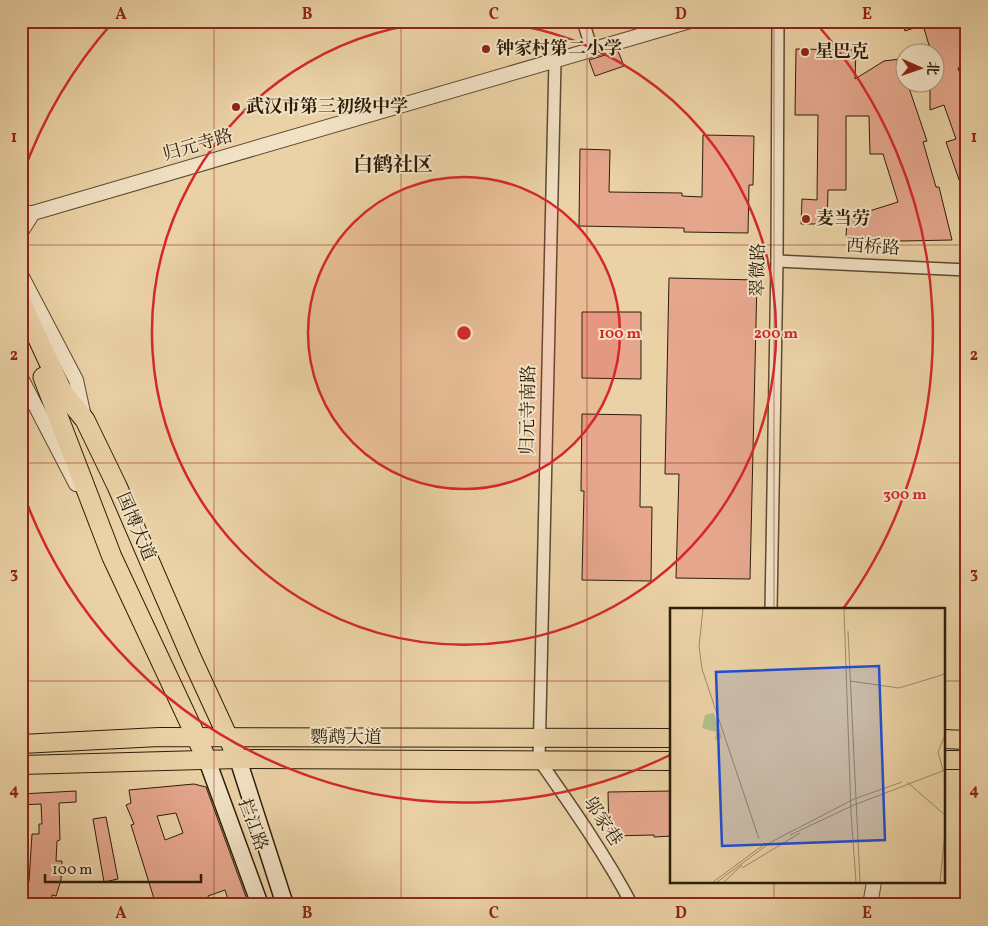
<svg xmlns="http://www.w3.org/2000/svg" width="988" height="926" viewBox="0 0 988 926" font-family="Vollkorn,'Noto Serif SC',serif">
<rect width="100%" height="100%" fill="#ebd2a6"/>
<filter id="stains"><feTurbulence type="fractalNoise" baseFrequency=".004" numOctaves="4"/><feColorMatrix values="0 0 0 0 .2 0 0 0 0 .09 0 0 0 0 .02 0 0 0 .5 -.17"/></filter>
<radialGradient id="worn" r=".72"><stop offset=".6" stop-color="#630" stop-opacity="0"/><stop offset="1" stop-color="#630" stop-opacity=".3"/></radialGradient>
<!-- building -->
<g fill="#e6a78e" stroke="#2c1d08" fill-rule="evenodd">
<path d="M902 21H965L967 65 958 68 967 94V197H965L946 142 956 139 944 105 930 110V87L936 85V52H931L923 25 905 31Z"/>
<path d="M796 49 856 50 855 79 884 61 900 59 906 77V82H907L927 141 923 142 936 187H939L952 240 903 241 846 238 847 218 898 202 883 154H870L869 116H846V190H828L827 224H801L802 199 817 200 818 115H795Z"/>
<path d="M618 51 624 66 595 76 589 60Z"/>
<path d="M703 135 754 136 753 185H749L748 233 684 232V228L579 226 580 149 610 150 609 192 682 193V196L702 197Z"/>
<path d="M669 278 757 280 750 579 676 578 679 474H665Z"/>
<path d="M582 312H641V379L582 378Z"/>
<path d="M582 414 641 415 640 507H652L651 581 582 580 584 491H581Z"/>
<path d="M194 784 206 787 249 905H230L225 890 208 896 211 905H156L131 825 134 824 126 805 131 803 129 790ZM176 813 183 833 165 840 157 816Z"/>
<path d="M76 791V802L59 803 60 840 57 841 56 861H62L61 880 56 896 52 895 50 905H22L27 882H29L32 834H39V824H42L41 804 21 805V794Z"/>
<path d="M672 791V836L654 837V835L609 836 608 792Z"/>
<path d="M106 817 118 879 104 882 93 819Z"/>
</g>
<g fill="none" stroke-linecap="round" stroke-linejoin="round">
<!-- minor casing -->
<g stroke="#5c4a30" stroke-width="14">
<g id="minor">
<path d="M583 21 592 50"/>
<path d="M555 61 539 760C572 807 605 854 632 905"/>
<path d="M777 261 967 270"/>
<path d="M771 610 777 261 778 21"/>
</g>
</g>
<!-- tertiary casing -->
<g stroke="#5c4a30" stroke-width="16">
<g id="tertiary">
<path d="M21 213H33L21 232"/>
<path d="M33 213 690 21"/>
<path d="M21 275 76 380 84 417"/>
<path d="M21 378 76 484"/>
<path d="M870 905 874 882"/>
</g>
</g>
<!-- secondary casing -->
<g stroke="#2c1d08" stroke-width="19">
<g id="secondary">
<path d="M238 759 285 905"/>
<path d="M207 760 260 905"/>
</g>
</g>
<!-- primary casing -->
<g stroke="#2c1d08" stroke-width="20">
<g id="primary">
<path d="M944 739 967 740"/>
<path d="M21 744 159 737 672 738"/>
<path d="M944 760H967"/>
<path d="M21 765 238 759 672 761"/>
</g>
</g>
<!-- trunk casing -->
<g stroke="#2c1d08" stroke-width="21">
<g id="trunk">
<path d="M21 302 63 393 85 420 117 486 191 657 238 759"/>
<path d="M43 377 112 557 207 760"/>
</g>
</g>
<!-- minor -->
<use href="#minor" stroke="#f2e2c5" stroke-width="11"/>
<!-- tertiary -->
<use href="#tertiary" stroke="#f2e2c5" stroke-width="14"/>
<!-- secondary -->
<use href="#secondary" stroke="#f2e2c5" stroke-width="16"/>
<!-- primary -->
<use href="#primary" stroke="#ebd2a6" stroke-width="18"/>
<!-- trunk -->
<use href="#trunk" stroke="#ebd2a6" stroke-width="19"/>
</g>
<!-- grid -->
<path fill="none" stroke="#8f2418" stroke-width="1" stroke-opacity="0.55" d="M214 21V905M401 21V905M587 21V905M774 21V610M21 245H967M21 463H967M21 681H672M944 681H967M774 882V905"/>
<!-- distance rings -->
<circle cx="464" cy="333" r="156" fill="#d62828" fill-opacity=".12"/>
<g fill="none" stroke="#d62828" stroke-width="2.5">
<circle cx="464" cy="333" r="156"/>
<path d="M478 21A312 312 0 1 1 450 21"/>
<path d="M670 755A469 469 0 0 1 22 490M22 176A469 469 0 0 1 113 22M815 22A469 469 0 0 1 843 609"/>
</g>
<!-- markers -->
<g fill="#8f2418" stroke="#f2e2c5" stroke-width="2">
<circle cx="486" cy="49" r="5"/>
<circle cx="805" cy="52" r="5"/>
<circle cx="236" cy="107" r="5"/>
<circle cx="806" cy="219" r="5"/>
</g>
<g text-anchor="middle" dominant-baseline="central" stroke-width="4" stroke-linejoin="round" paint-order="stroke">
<!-- poi labels -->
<g font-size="18" font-weight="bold" fill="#2c1d08" stroke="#f2e2c5" text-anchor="start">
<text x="496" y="49">钟家村第二小学</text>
<text x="815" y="52">星巴克</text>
<text x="246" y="107">武汉市第三初级中学</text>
<text x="816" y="219">麦当劳</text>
</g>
<!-- street labels -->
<g font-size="18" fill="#2c1d08" stroke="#f2e2c5">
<text transform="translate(198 146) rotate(-16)">归元寺路</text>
<text transform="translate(873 248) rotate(3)">西桥路</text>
<text transform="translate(759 270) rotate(-89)">翠微路</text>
<text transform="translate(529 410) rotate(-89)">归元寺南路</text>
<text transform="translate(135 527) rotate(67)">国博大道</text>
<text x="346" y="738">鹦鹉大道</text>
<text transform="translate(602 822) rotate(57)">邬家巷</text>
<text transform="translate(252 825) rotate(70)">拦江路</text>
</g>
<!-- quarter labels -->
<g font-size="20" font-weight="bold" fill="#2c1d08" stroke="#f2e2c5">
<text x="393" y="166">白鹤社区</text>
</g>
</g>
<!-- overview -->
<g transform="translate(670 608)">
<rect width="275" height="275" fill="#ebd2a6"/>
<path d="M44 105 52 130 45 132 46 124 32 120 35 107Z" fill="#b1bd8b"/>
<path fill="none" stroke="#9f8a67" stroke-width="1" d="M33 1 29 38 32 61 89 231M174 1 181 205 186 274M178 23 190 274M180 73 229 80 275 66M273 162 268 144 275 127M237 174 275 207M184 191 232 174M184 197 275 162M120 227 184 197M72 260 130 225M43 274 96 235M47 274 101 234 184 191M54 274 72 257M270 274 275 224"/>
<path fill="#1d4ed8" fill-opacity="0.15" stroke="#1d4ed8" stroke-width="2.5" d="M209 58 215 232 52 238 46 64Z"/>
<rect width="275" height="275" fill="none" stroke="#2c1d08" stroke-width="2.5"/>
</g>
<circle cx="464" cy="333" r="8" fill="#d62828" stroke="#f2e2c5" stroke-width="2.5"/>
<g font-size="15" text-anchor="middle" font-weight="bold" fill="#d62828" stroke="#f2e2c5" stroke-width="4" stroke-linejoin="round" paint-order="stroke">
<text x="620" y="338">100 m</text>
<text x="776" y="338">200 m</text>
<text x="905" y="499">300 m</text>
</g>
<!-- margin -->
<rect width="988" height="926" fill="none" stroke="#ebd2a6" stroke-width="55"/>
<!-- north arrow -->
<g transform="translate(920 68) rotate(92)"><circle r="24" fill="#f2e2c5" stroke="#a39379"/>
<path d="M0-4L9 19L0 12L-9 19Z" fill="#8f2418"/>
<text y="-8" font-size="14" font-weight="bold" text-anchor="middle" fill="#2c1d08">北</text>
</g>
<!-- scale -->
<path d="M45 874v8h156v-8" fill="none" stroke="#2c1d08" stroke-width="2.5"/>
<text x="52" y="874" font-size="15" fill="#2c1d08" stroke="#f2e2c5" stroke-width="4" paint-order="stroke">100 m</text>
<rect x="28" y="28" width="932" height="870" fill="none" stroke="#8f2418" stroke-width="2"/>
<g font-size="16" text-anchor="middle" font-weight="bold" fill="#8f2418">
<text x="121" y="19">A</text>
<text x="307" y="19">B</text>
<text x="494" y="19">C</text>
<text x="681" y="19">D</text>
<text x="867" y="19">E</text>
<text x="14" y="142">1</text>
<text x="974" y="142">1</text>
<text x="14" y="360">2</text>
<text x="974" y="360">2</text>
<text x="14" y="578">3</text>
<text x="974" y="578">3</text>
<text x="14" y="795">4</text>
<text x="974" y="795">4</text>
<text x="121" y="918">A</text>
<text x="307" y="918">B</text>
<text x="494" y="918">C</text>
<text x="681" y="918">D</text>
<text x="867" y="918">E</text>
</g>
<rect width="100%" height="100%" filter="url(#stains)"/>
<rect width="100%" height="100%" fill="url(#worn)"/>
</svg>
